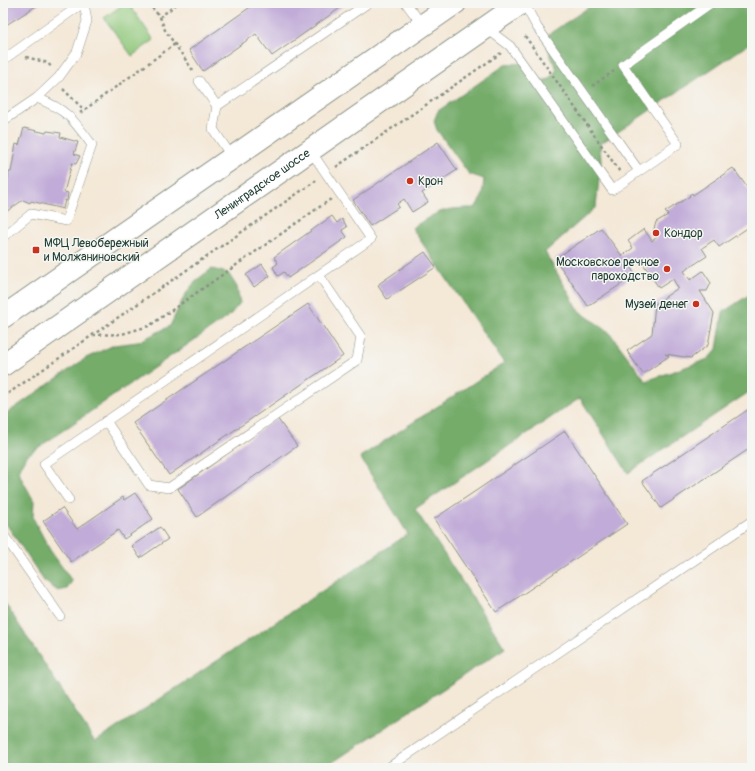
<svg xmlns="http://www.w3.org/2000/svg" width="755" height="771" viewBox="0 0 755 771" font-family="Pangolin,sans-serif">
<rect width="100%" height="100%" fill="#f6f6f2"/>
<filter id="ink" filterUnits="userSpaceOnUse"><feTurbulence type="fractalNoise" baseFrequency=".025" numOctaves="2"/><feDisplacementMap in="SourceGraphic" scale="8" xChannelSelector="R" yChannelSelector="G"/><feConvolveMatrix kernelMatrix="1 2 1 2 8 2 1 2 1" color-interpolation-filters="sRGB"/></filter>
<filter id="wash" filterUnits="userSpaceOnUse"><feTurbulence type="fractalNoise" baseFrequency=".012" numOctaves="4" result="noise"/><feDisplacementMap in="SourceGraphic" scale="16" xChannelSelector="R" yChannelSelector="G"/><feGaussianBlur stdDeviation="0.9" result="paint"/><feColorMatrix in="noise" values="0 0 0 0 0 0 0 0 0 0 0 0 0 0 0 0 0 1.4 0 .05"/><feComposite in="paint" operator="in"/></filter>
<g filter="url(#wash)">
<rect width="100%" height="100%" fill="#f4e8d7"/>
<!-- green -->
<path fill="#91c87b" stroke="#588258" d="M125 3H128L154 40 132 56 104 18Z"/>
<!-- forest -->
<g fill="#74ac6b" stroke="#4a7450">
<path d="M595 3H752V42L600 144 601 161 596 207 545 252 579 311 609 332 646 381 708 359 717 349 723 312 752 293V390L628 473 580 398 415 509 505 648 324 768H3V600L95 742 408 534 360 457 504 363 412 228C438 211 443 208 475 208L482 197 484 179 469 174 437 130 434 121 438 111 505 65 522 63 540 81 550 79 557 69 550 55 546 36Z"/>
<path d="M212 269 228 273 237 287 240 303 229 316 26 456 18 472 34 501 33 518 50 550 72 581 67 589 58 591 44 581 3 519V416L86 358 114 345 138 342 170 326C182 301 187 284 212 269Z"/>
</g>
<g id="blocks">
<!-- building -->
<g fill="#c1abd8">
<path d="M3 3H41L6 25 7 27 3 30Z"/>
<path d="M256 3H347L272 56 256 34 203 71 189 50Z"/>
<path d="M24 128 46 133 47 131 61 133 60 137 78 142 74 154 80 156 76 164 72 163 64 192 68 193 67 201 65 200 63 209 31 201 30 203 23 200 3 214V177L8 178 9 172H11L16 144 19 145Z"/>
<path d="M438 142 457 170 422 193 428 202 412 212 404 199 397 204 399 207 370 226 353 200Z"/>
<path d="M733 168 752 194V225L719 247 714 240 702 248 707 256 684 271 690 280 703 271 711 283 707 291H700L714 313 708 345 691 358 665 354 669 356 643 374 627 351 652 334 655 304 678 288 673 279 659 288 640 259 630 266 635 275 588 306 555 259 601 228 622 256 633 248 628 241 644 229 652 241 657 237 653 233 656 222 668 215 665 212 690 196 689 195 692 193 693 195Z"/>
<path d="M332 216 337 223 342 219 347 227 342 230 347 237 288 278 284 272 278 276 273 267 278 263 274 257Z"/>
<path d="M425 252 436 267 387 299 378 286 380 283Z"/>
<path d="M262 264 270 276 254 287 246 275Z"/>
<path d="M308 304 343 356 169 475 133 423Z"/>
<path d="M752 407V447L661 508 642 481Z"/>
<path d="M277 418 297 446 197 517 178 489Z"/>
<path d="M565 431 627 524 496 612 434 519Z"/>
<path d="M135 493 153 519 124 539 118 530 71 562 43 521 62 508 77 529 123 497 124 500Z"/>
<path d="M160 527 168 539 140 558 132 546Z"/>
</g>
</g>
</g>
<g filter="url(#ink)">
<use href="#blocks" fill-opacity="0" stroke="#8a9286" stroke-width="1"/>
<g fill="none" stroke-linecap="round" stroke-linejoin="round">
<!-- lane casing -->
<g stroke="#8a9286" stroke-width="10">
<g id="lane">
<path d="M406 3 423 26"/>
<path d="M524 3 537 27 639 171"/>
<path d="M486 28 510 46 612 190 678 144 623 65 711 3"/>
<path d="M3 60 83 3"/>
<path d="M199 81 217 106 368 3"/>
<path d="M217 106 213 129 232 157"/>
<path d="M3 121 37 98 59 77 77 52 87 21 84 3"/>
<path d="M3 237 31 214 66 221 92 145C73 119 67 110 37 98"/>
<path d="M106 421 149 485 169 488 357 360 361 337 319 275"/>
<path d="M69 500 44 464 371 239 310 150"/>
<path d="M3 534 60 616"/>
<path d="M388 768 752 521"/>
</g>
</g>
<!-- primary casing -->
<g stroke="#8a9286" stroke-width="24">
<g id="primary">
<path d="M3 317 455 3"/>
<path id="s1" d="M3 365 521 3"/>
</g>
</g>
<!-- path -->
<g stroke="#8a9286" stroke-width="2.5" stroke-dasharray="3 3" stroke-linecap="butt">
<path d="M148 3 160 17 178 3"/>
<path d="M160 17 165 30 194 72"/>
<path d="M525 36 620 172"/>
<path d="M26 57 48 63 52 68"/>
<path d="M592 86 614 71"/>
<path d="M63 89 84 110"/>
<path d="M80 113 175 44"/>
<path d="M336 167 501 53"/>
<path d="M93 335 122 334 149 326 331 199"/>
<path d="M3 397 317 180"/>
</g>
<!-- lane -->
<use href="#lane" stroke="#fff" stroke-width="9"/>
<!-- primary -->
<use href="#primary" stroke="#fff" stroke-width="22"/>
</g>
</g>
<!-- markers -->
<g fill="#c8321e" stroke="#f6f6f2" stroke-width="1.5">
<circle cx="410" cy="181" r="4"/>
<circle cx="656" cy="233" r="4"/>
<rect x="32" y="246" width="8" height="8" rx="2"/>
<circle cx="667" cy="269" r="4"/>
<circle cx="696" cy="304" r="4"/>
</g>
<g text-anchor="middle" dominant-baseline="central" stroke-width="3" stroke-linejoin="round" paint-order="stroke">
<!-- poi labels -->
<g font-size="12" fill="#1f3d34" stroke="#f6f6f2" text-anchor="start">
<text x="418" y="181">Крон</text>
<text x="664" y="233">Кондор</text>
<text x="44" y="243">МФЦ Левобережный<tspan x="44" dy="14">и Молжаниновский</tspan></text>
<text x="659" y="262" text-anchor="end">Московское речное<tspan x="659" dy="14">пароходство</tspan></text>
<text x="688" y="304" text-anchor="end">Музей денег</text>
</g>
<!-- street labels -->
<g font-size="12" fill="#1f3d34" stroke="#f6f6f2">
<text stroke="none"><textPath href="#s1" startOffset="316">Ленинградское шоссе</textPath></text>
</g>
</g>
<!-- margin -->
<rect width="755" height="771" fill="none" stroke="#f6f6f2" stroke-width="16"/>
</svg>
